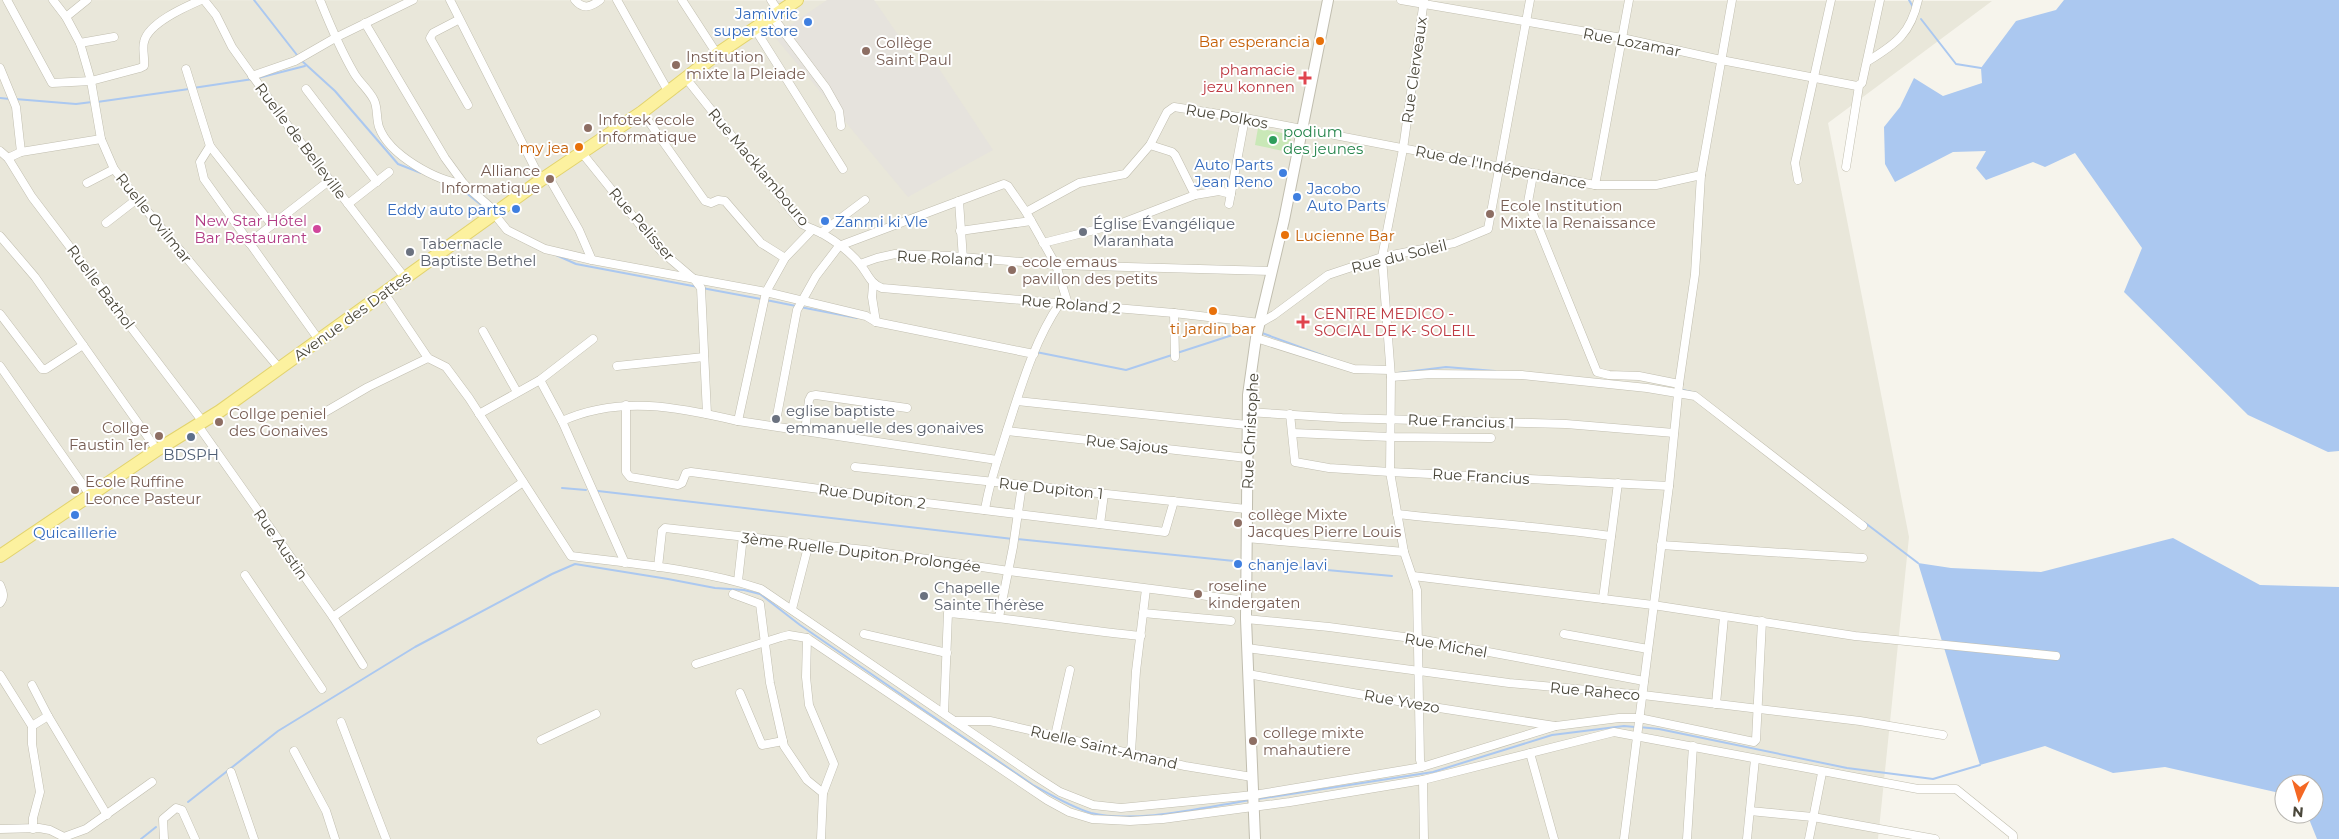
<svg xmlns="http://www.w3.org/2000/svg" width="2339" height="839" viewBox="0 0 2339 839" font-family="Montserrat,sans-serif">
<rect width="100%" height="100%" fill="#f6f4ec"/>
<!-- residential -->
<path fill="#e9e7da" d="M0 0 1992 1 1828 123 1909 537 1878 839H0Z"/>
<!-- industrial -->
<path fill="#e6e3dd" d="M827 0H874L918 64 930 55 993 150 908 197 774 36Z"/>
<!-- green -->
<path fill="#c9e8b7" d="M1258 128 1292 135 1288 152 1255 145Z"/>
<!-- water -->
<g fill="#abc8f0">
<path d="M2064 0H2339V451L2328 452 2248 415 2124 292 2142 248 2075 153 2045 167 2033 162 1986 180 1976 168 1986 151 1953 152 1895 182 1885 164 1884 127 1900 107 1914 78 1943 96 1982 83 1981 68 2016 21 2056 10Z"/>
<path d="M2173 538 2260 585 2339 587V839H2317L2307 814H2314V784H2284V794L2165 767 2113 773 2045 746 1980 765 1918 563 1951 568 2041 572Z"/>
</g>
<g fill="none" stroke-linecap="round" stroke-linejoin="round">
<!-- stream -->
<g stroke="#abc8f0" stroke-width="2">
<path d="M254 0 297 55"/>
<path d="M1909 0 1913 7"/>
<path d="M1921 19 1956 64 1981 68"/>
<path d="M302 61 335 91 398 164 421 173"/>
<path d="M258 78 305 66"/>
<path d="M193 88 253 79"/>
<path d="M0 98 10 99"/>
<path d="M15 99 76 104 92 102"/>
<path d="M97 102 189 89"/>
<path d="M459 187 486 209"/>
<path d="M556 255 576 264 698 287"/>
<path d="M702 288 761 299"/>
<path d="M766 300 796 306"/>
<path d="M800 307 857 318"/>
<path d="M1262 333 1330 358"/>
<path d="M1036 352 1126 370 1172 355"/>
<path d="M1177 353 1251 329 1255 330"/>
<path d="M1398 373 1446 367 1495 371"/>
<path d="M1683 390 1696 393"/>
<path d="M562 488 586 490"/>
<path d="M598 491 1013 539"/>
<path d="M1864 522 1918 563"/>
<path d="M1017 539 1244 562"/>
<path d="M1251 563 1392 576"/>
<path d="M1639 727 1659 729 1847 768 1933 779 1980 765"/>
<path d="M1258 799 1433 772 1552 735 1624 726 1635 727"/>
<path d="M188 802 278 731 415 647 552 574 575 564 668 579 715 588 744 590 760 594 800 625 1033 785C1051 795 1071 807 1091 813 1136 824 1205 807 1251 800"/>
<path d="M141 839 156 827"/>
</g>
<!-- minor casing -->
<g stroke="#c1beaf" stroke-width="9">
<g id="minor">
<path d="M7 0 52 83 91 81 140 68 144 66C145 58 142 49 144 42 148 23 185 7 201 0"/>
<path d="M53 0 66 17"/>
<path d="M87 0 66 17 80 43 91 81 101 139 114 169 137 199 279 368"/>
<path d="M204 0 216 15 232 47 289 127 405 278"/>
<path d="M320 0C330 25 340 49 354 73 359 82 369 90 374 100 378 108 376 118 379 127 389 155 436 181 464 184"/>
<path d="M450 0 541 180"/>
<path d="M575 0C583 10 591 7 600 0"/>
<path d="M617 0 668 91"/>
<path d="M682 0 717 54"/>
<path d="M771 0 779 12"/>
<path d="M1401 0 1622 38 1721 60 1857 86 1862 83 1880 0"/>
<path d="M772 16 826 88 839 111 841 126"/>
<path d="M458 20 433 33 430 38 468 105"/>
<path d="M365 23 445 158 464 184 497 213"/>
<path d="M755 29 843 169"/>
<path d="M80 43 114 37"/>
<path d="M1868 61C1896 44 1911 33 1918 0"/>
<path d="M0 68 16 107 21 152"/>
<path d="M186 69 210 146 272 225 330 180"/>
<path d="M252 76 295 61 335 38 413 0"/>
<path d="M685 77 802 224C809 228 816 230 823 234 835 241 850 252 859 263 868 273 869 283 882 288L1174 313 1260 323 1274 315 1328 275 1382 257 1454 243 1488 229 1530 0"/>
<path d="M306 89 377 182"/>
<path d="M642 112 705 201 711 203 718 200 725 201 761 243 785 258"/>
<path d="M210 146 200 162 204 179 319 340"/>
<path d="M0 151 8 158 32 197 203 422"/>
<path d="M582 153 661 251 695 280 701 288 707 414"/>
<path d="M8 158 21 152 101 139"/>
<path d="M1846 167 1859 86"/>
<path d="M1533 175 1528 202 1597 372 1609 375 1639 376 1679 384"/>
<path d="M548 176 579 230 592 260"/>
<path d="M1798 180 1795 163 1831 0"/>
<path d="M87 183 114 169"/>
<path d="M1595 185 1629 0"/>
<path d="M1195 195 1219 191 1231 194"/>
<path d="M959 201 963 259"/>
<path d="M348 204 389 172"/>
<path d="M1229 204 1245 118"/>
<path d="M495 215 507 230 545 249 592 260 766 292 866 316 876 322 1034 354"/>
<path d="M106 223 137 199"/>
<path d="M960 231 1031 221"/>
<path d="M821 233 865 200"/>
<path d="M0 236 35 277 157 450"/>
<path d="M249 243 272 225"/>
<path d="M1043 243 1122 223 1195 195 1175 155 1172 152 1150 145"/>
<path d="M860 264 877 258 895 254 950 256 1056 265 1271 271"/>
<path d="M873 285 872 297 876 322"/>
<path d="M385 294 428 358 446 367 469 398 571 556C634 564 700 569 761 589L1035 776 1060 792 1093 805 1121 808 1254 795 1422 767 1556 726 1619 718H1639L1754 742 1756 740 1762 621"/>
<path d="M1068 304 1056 265 1026 212 1079 183 1125 174 1150 145 1167 112 1174 107 1245 118 1595 185H1656L1701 175"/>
<path d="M1174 313 1175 357"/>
<path d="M0 314 42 369H46L83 345"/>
<path d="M483 331 517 392"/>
<path d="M1256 338 1354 369 1390 370"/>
<path d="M0 366 90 495"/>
<path d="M617 366 704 357"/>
<path d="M1391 377 1431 374 1522 375 1647 388 1695 396 1863 526"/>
<path d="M540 380 562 421 625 563"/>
<path d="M1017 401 1247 425"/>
<path d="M626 405V472L630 477 678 485 682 483 686 473 691 472 918 502 1165 532 1174 501"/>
<path d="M1247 412 1342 418 1566 424 1674 433"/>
<path d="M479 414 540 380 593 339"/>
<path d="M1290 414 1295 462 1329 468 1390 472 1669 486"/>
<path d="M320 415 368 387 428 358"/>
<path d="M562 421C620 395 678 407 738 421L997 460"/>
<path d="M738 421 766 292 785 258 812 230"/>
<path d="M197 424 333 617 363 665"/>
<path d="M775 426 797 310 816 276 839 246 1004 184 1008 186 1026 212"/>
<path d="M805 431 809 400 811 396 816 395 907 408"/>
<path d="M1007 431 1247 458"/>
<path d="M1293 433 1390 437 1491 438"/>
<path d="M855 467 1246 509"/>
<path d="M985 510C989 482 999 457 1007 430 1021 387 1034 341 1060 303"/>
<path d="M1397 514C1468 522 1540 526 1611 536"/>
<path d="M1100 524 1104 494"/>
<path d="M1246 538 1404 552"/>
<path d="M1661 545 1863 558"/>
<path d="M658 567 662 531 665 528 865 550 1009 571 1247 601"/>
<path d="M245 575 322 689"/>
<path d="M1413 576 1653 605 1855 636 2056 656"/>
<path d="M738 581 743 536"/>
<path d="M0 585C3 592 5 597 0 603"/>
<path d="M733 594 760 604 770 683 784 746 807 780 823 793"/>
<path d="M1603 599 1618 483"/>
<path d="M792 609 809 543"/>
<path d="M1143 613 1231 621"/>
<path d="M333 617 523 482"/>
<path d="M999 617 1013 547 1022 485"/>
<path d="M1246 619 1329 627 1419 639 1644 681"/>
<path d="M864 634 947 653"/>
<path d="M1564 634 1648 649"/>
<path d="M807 638 806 677 809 705 834 764 823 793 821 839"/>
<path d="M1247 648 1509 683 1643 695 1860 721 1943 735"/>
<path d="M696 664 781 637 789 635 807 638 1047 800 1069 812 1092 819 1130 821 1163 819 1290 802 1423 780 1614 732 1918 789H1956L2013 835V839"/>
<path d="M1248 674 1420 705 1555 726"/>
<path d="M0 675 32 726V744L40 792 33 818V829"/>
<path d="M32 685 48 716 107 815"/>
<path d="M740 693 762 745 783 741"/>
<path d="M1716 704 1724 617"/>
<path d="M944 713 948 613C1013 618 1077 630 1141 636"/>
<path d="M955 721H990L1185 766 1252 777"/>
<path d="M341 722 386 839"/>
<path d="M32 726 48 716"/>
<path d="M1055 736 1070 670"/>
<path d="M541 740 596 714"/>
<path d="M294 751 326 811 335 839"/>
<path d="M1131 752 1136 671 1146 589"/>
<path d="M1530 753 1554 839"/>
<path d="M1422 767 1420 760 1417 590 1404 552 1390 472 1391 377 1382 257 1403 149 1424 0"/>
<path d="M231 772 254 839"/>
<path d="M1423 780 1424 839"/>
<path d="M1750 811 1813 817 1935 839"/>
<path d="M0 829 39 828 50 830 64 837 86 829 152 782"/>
<path d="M164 839 163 819 176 808 182 810 195 839"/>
<path d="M1624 839 1669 486 1679 384 1695 274 1701 175 1732 0"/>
<path d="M1687 839 1693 746"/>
<path d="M1747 839 1755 759"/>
<path d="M1809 839 1822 773"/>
</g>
</g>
<!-- tertiary casing -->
<g stroke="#c1beaf" stroke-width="12">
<path id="tertiary" d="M1255 839 1246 619 1248 395 1256 338 1284 220 1328 0"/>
</g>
<!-- primary casing -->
<g stroke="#e2d36e" stroke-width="14">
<path id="primary" d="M0 556 157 450 220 411 541 180 642 112 717 54 797 0"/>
</g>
<!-- minor -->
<use href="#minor" stroke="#fff" stroke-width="8"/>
<!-- tertiary -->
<use href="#tertiary" stroke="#fff" stroke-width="10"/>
<!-- primary -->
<use href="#primary" stroke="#fcf19f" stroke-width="12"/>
</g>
<!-- markers -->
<g fill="#3f7fe0" stroke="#fff" stroke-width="2">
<circle cx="808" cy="22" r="5"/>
<circle cx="1283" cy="173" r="5"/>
<circle cx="1297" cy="197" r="5"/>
<circle cx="516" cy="209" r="5"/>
<circle cx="825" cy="221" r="5"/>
<circle cx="75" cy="515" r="5"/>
<circle cx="1238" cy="564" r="5"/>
</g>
<g fill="#e8710a" stroke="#fff" stroke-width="2">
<circle cx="1320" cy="41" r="5"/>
<circle cx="579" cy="147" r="5"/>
<circle cx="1285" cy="235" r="5"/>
<circle cx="1213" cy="311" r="5"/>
</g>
<g fill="#8d6e63" stroke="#fff" stroke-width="2">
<circle cx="866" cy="51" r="5"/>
<circle cx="676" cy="65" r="5"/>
<circle cx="588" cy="128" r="5"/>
<circle cx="550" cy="179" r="5"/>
<circle cx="1490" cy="214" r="5"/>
<circle cx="1012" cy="270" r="5"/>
<circle cx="219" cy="422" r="5"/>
<circle cx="159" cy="436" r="5"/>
<circle cx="75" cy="490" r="5"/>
<circle cx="1238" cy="523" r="5"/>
<circle cx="1198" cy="594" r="5"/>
<circle cx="1253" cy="741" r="5"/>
</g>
<g fill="#e0444e" stroke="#fff" stroke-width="2">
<path d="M1302.5 70.5h5v5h5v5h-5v5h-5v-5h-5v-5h5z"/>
<path d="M1300.5 314.5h5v5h5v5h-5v5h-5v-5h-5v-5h5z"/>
</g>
<circle fill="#2e9e5b" stroke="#fff" stroke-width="2" cx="1273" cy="140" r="5"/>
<circle fill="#d1479c" stroke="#fff" stroke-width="2" cx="317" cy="229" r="5"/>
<g fill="#6b7280" stroke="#fff" stroke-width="2">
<circle cx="1083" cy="232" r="5"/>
<circle cx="410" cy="252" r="5"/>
<circle cx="776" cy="419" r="5"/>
<circle cx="924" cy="596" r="5"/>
</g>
<circle fill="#5c6f8a" stroke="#fff" stroke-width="2" cx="191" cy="437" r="5"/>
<g text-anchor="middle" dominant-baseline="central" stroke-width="4" stroke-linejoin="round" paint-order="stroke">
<!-- shop labels -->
<g font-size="15" fill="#366cbe" stroke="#fff" text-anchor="end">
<text x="798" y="13">Jamivric<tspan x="798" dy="17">super store</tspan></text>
<text x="1273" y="164">Auto Parts<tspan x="1273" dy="17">Jean Reno</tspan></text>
<text x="1307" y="188" text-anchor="start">Jacobo<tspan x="1307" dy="17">Auto Parts</tspan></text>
<text x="506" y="209">Eddy auto parts</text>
<text x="835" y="221" text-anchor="start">Zanmi ki Vle</text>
<text x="75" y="532" text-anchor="middle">Quicaillerie</text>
<text x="1248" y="564" text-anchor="start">chanje lavi</text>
</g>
<!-- food labels -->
<g font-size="15" fill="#c56008" stroke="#fff" text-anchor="end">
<text x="1310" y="41">Bar esperancia</text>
<text x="569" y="147">my jea</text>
<text x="1295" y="235" text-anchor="start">Lucienne Bar</text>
<text x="1213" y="328" text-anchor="middle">ti jardin bar</text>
</g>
<!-- education labels -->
<g font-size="15" fill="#785e54" stroke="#fff" text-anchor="start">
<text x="876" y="42">Collège<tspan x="876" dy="17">Saint Paul</tspan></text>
<text x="686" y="56">Institution<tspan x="686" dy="17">mixte la Pleiade</tspan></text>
<text x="598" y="119">Infotek ecole<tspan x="598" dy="17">informatique</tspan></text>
<text x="540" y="170" text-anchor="end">Alliance<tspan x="540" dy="17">Informatique</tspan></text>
<text x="1500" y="205">Ecole Institution<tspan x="1500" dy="17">Mixte la Renaissance</tspan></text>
<text x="1022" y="261">ecole emaus<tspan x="1022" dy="17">pavillon des petits</tspan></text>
<text x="229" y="413">Collge peniel<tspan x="229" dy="17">des Gonaives</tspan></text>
<text x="149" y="427" text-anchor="end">Collge<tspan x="149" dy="17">Faustin 1er</tspan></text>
<text x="85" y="481">Ecole Ruffine<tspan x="85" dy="17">Leonce Pasteur</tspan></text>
<text x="1248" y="514">collège Mixte<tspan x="1248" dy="17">Jacques Pierre Louis</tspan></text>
<text x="1208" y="585">roseline<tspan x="1208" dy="17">kindergaten</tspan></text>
<text x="1263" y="732">college mixte<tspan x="1263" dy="17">mahautiere</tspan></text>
</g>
<!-- street labels -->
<g font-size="15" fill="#4a473a" stroke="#fff">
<text transform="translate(1632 42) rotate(11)">Rue Lozamar</text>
<text transform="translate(1414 70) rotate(-82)">Rue Clerveaux</text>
<text transform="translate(1227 116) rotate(10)">Rue Polkos</text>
<text transform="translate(301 141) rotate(53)">Ruelle de Belleville</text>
<text transform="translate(759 167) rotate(50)">Rue Macklambouro</text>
<text transform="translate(1501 167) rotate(11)">Rue de l'Indépendance</text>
<text transform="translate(154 218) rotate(51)">Ruelle Ovilmar</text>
<text transform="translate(642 224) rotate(49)">Rue Pelisser</text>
<text transform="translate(1399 256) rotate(-14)">Rue du Soleil</text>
<text transform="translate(945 258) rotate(3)">Rue Roland 1</text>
<text transform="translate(101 287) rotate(53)">Ruelle Bathol</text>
<text transform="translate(1071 304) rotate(5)">Rue Roland 2</text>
<text transform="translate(352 316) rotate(-36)">Avenue des Dattes</text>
<text transform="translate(1461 421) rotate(2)">Rue Francius 1</text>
<text transform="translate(1250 431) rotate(-87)">Rue Christophe</text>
<text transform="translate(1127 444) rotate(6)">Rue Sajous</text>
<text transform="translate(1481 476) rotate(3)">Rue Francius</text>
<text transform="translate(1051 488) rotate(6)">Rue Dupiton 1</text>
<text transform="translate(872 496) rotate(8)">Rue Dupiton 2</text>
<text transform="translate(281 544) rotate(55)">Rue Austin</text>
<text transform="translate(861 552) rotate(7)">3ème Ruelle Dupiton Prolongée</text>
<text transform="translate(1446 645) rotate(10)">Rue Michel</text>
<text transform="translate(1595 691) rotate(5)">Rue Raheco</text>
<text transform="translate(1402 701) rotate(10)">Rue Yvezo</text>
<text transform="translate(1104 747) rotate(13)">Ruelle Saint-Amand</text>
</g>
<!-- health labels -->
<g font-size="15" fill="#be3a42" stroke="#fff" text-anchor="end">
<text x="1295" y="69">phamacie<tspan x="1295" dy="17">jezu konnen</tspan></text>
<text x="1314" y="313" text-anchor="start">CENTRE MEDICO -<tspan x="1314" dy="17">SOCIAL DE K- SOLEIL</tspan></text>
</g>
<!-- leisure labels -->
<g font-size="15" fill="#27864d" stroke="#fff" text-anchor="start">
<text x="1283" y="131">podium<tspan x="1283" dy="17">des jeunes</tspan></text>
</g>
<!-- hotel labels -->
<g font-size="15" fill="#b23c85" stroke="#fff" text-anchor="end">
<text x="307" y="220">New Star Hôtel<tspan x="307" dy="17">Bar Restaurant</tspan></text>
</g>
<!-- worship labels -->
<g font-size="15" fill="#5b616d" stroke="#fff" text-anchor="start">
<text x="1093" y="223">Église Évangélique<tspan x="1093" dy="17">Maranhata</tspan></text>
<text x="420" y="243">Tabernacle<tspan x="420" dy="17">Baptiste Bethel</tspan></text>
<text x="786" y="410">eglise baptiste<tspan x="786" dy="17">emmanuelle des gonaives</tspan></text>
<text x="934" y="587">Chapelle<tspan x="934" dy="17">Sainte Thérèse</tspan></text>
</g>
<!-- service labels -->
<g font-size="15" fill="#4e5e75" stroke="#fff">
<text x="191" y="454">BDSPH</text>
</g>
</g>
<!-- north arrow -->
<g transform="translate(2299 799) rotate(185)"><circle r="24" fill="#ffffff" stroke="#b7b5b0"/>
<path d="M0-4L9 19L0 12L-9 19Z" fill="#f46824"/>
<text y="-8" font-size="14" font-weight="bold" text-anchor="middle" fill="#4a473a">N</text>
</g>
</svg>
